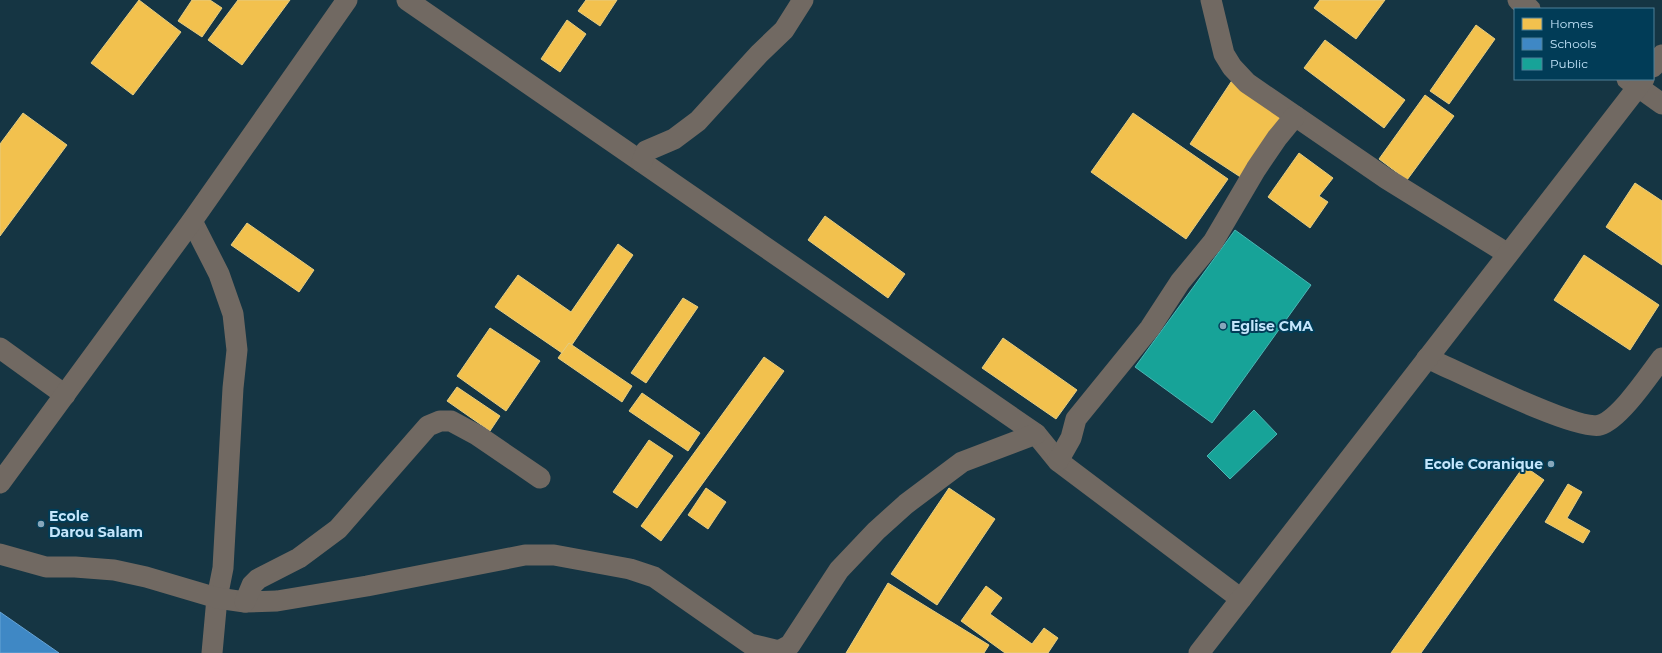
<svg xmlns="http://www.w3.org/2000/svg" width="1662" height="653" viewBox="0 0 1662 653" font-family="Montserrat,sans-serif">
<rect width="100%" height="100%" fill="#153543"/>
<!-- homes -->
<g fill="#f2c14e" stroke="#e4cc82">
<path d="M139 0 181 32 133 95 91 63Z"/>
<path d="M192 0H210L222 8 202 37 178 21Z"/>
<path d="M238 0H290L242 65 208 40Z"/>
<path d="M586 0H617L600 26 578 11Z"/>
<path d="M1320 0H1385L1356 39 1314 8Z"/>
<path d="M567 20 586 34 560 72 541 59Z"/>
<path d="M1476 25 1495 39 1449 104 1430 91Z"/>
<path d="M1325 40 1405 100 1384 128 1304 68Z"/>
<path d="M1233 79 1285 114 1242 178 1190 144Z"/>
<path d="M1425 95 1454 116 1407 180 1379 159Z"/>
<path d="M23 113 67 145 0 236V144Z"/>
<path d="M1133 113 1228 179 1186 239 1091 172Z"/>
<path d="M1299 153 1333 178 1319 196 1328 202 1310 228 1268 197Z"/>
<path d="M1635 183 1662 201V265L1606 227Z"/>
<path d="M825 216 905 274 888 298 808 240Z"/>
<path d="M247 223 314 270 299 292 231 245Z"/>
<path d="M618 244 633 255 565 355 495 307 518 275 571 312Z"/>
<path d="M1584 255 1659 305 1630 350 1554 300Z"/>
<path d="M683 298 698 307 646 383 631 373Z"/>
<path d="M490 328 540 361 506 411 457 376Z"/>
<path d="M1003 338 1077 390 1056 419 982 368Z"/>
<path d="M569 343 632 386 622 402 558 358Z"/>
<path d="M764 357 784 371 661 541 641 526Z"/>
<path d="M457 387 500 416 490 431 447 401Z"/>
<path d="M642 393 700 433 688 451 629 411Z"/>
<path d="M649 440 673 456 637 508 613 492Z"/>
<path d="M1524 466 1544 480 1421 653H1391Z"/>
<path d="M1568 484 1582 492 1567 518 1590 531 1583 543 1545 522Z"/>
<path d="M706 488 726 502 708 529 688 515Z"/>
<path d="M949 488 995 519 937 605 891 574Z"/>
<path d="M888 583 989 645 984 653H846Z"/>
<path d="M986 586 1002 598 990 614 1032 644 1044 628 1058 638 1048 653H1005L961 621Z"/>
</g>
<!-- schools -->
<path fill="#3f88c5" stroke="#67a4d5" d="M0 612 59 653H0Z"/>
<!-- public -->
<g fill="#17a398" stroke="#4bb7b6">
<path d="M1235 230 1311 285 1212 423 1135 367Z"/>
<path d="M1254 410 1277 434 1230 479 1207 456Z"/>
</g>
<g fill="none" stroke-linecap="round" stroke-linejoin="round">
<!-- street -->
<g stroke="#716962" stroke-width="21">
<path d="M407 0 1036 434 1058 461 1241 599"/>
<path d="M1211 0 1224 54 1232 67 1247 83 1387 179 1508 254"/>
<path d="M1518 0 1530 9"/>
<path d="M1653 67 1662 55"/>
<path d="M1627 79 1662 104"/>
<path d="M642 162 646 151 674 139 698 121 759 54 784 30 803 0"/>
<path d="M192 221 219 274 233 314 237 350 233 388 223 568 217 598 212 653"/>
<path d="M0 348 65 395"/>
<path d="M1427 358C1455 370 1577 432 1600 425 1620 419 1649 375 1662 358"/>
<path d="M1058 461 1071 438 1076 419 1150 328 1180 282 1213 242 1256 169 1277 138 1295 116"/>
<path d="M0 483 192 221 347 0"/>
<path d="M0 554 46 567H75L114 570 146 577 217 598 245 602 277 601 367 586 525 555H554L630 569 654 577 750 644 779 651 790 645 839 570 876 531 906 504 962 462 1036 434"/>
<path d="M245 602 252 585 258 579 299 558 338 529 428 426 440 421H451L477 435 540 478"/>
<path d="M1199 653 1644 79"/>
</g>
</g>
<!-- markers -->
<g fill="#87a7bb" stroke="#013c57" stroke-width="1.5">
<circle cx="1223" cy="326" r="4"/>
<circle cx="1551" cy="464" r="4"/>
<circle cx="41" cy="524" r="4"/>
</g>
<g text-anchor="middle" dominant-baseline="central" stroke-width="4" stroke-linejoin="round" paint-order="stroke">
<!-- poi labels -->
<g font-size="14" font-weight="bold" fill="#c4e5fb" stroke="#013c57" text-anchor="start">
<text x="1231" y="326">Eglise CMA</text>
<text x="1543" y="464" text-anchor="end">Ecole Coranique</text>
<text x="49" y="516">Ecole<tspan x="49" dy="16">Darou Salam</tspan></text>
</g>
</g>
<!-- legend -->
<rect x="1514" y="8" width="140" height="72" fill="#013c57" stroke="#4f8099"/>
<rect x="1522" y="18" width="20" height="12" fill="#f2c14e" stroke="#4f8099"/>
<text x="1550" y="28" font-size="12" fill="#c4e5fb">Homes</text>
<rect x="1522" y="38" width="20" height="12" fill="#3f88c5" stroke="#4f8099"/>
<text x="1550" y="48" font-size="12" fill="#c4e5fb">Schools</text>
<rect x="1522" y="58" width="20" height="12" fill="#17a398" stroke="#4f8099"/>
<text x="1550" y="68" font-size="12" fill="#c4e5fb">Public</text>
</svg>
